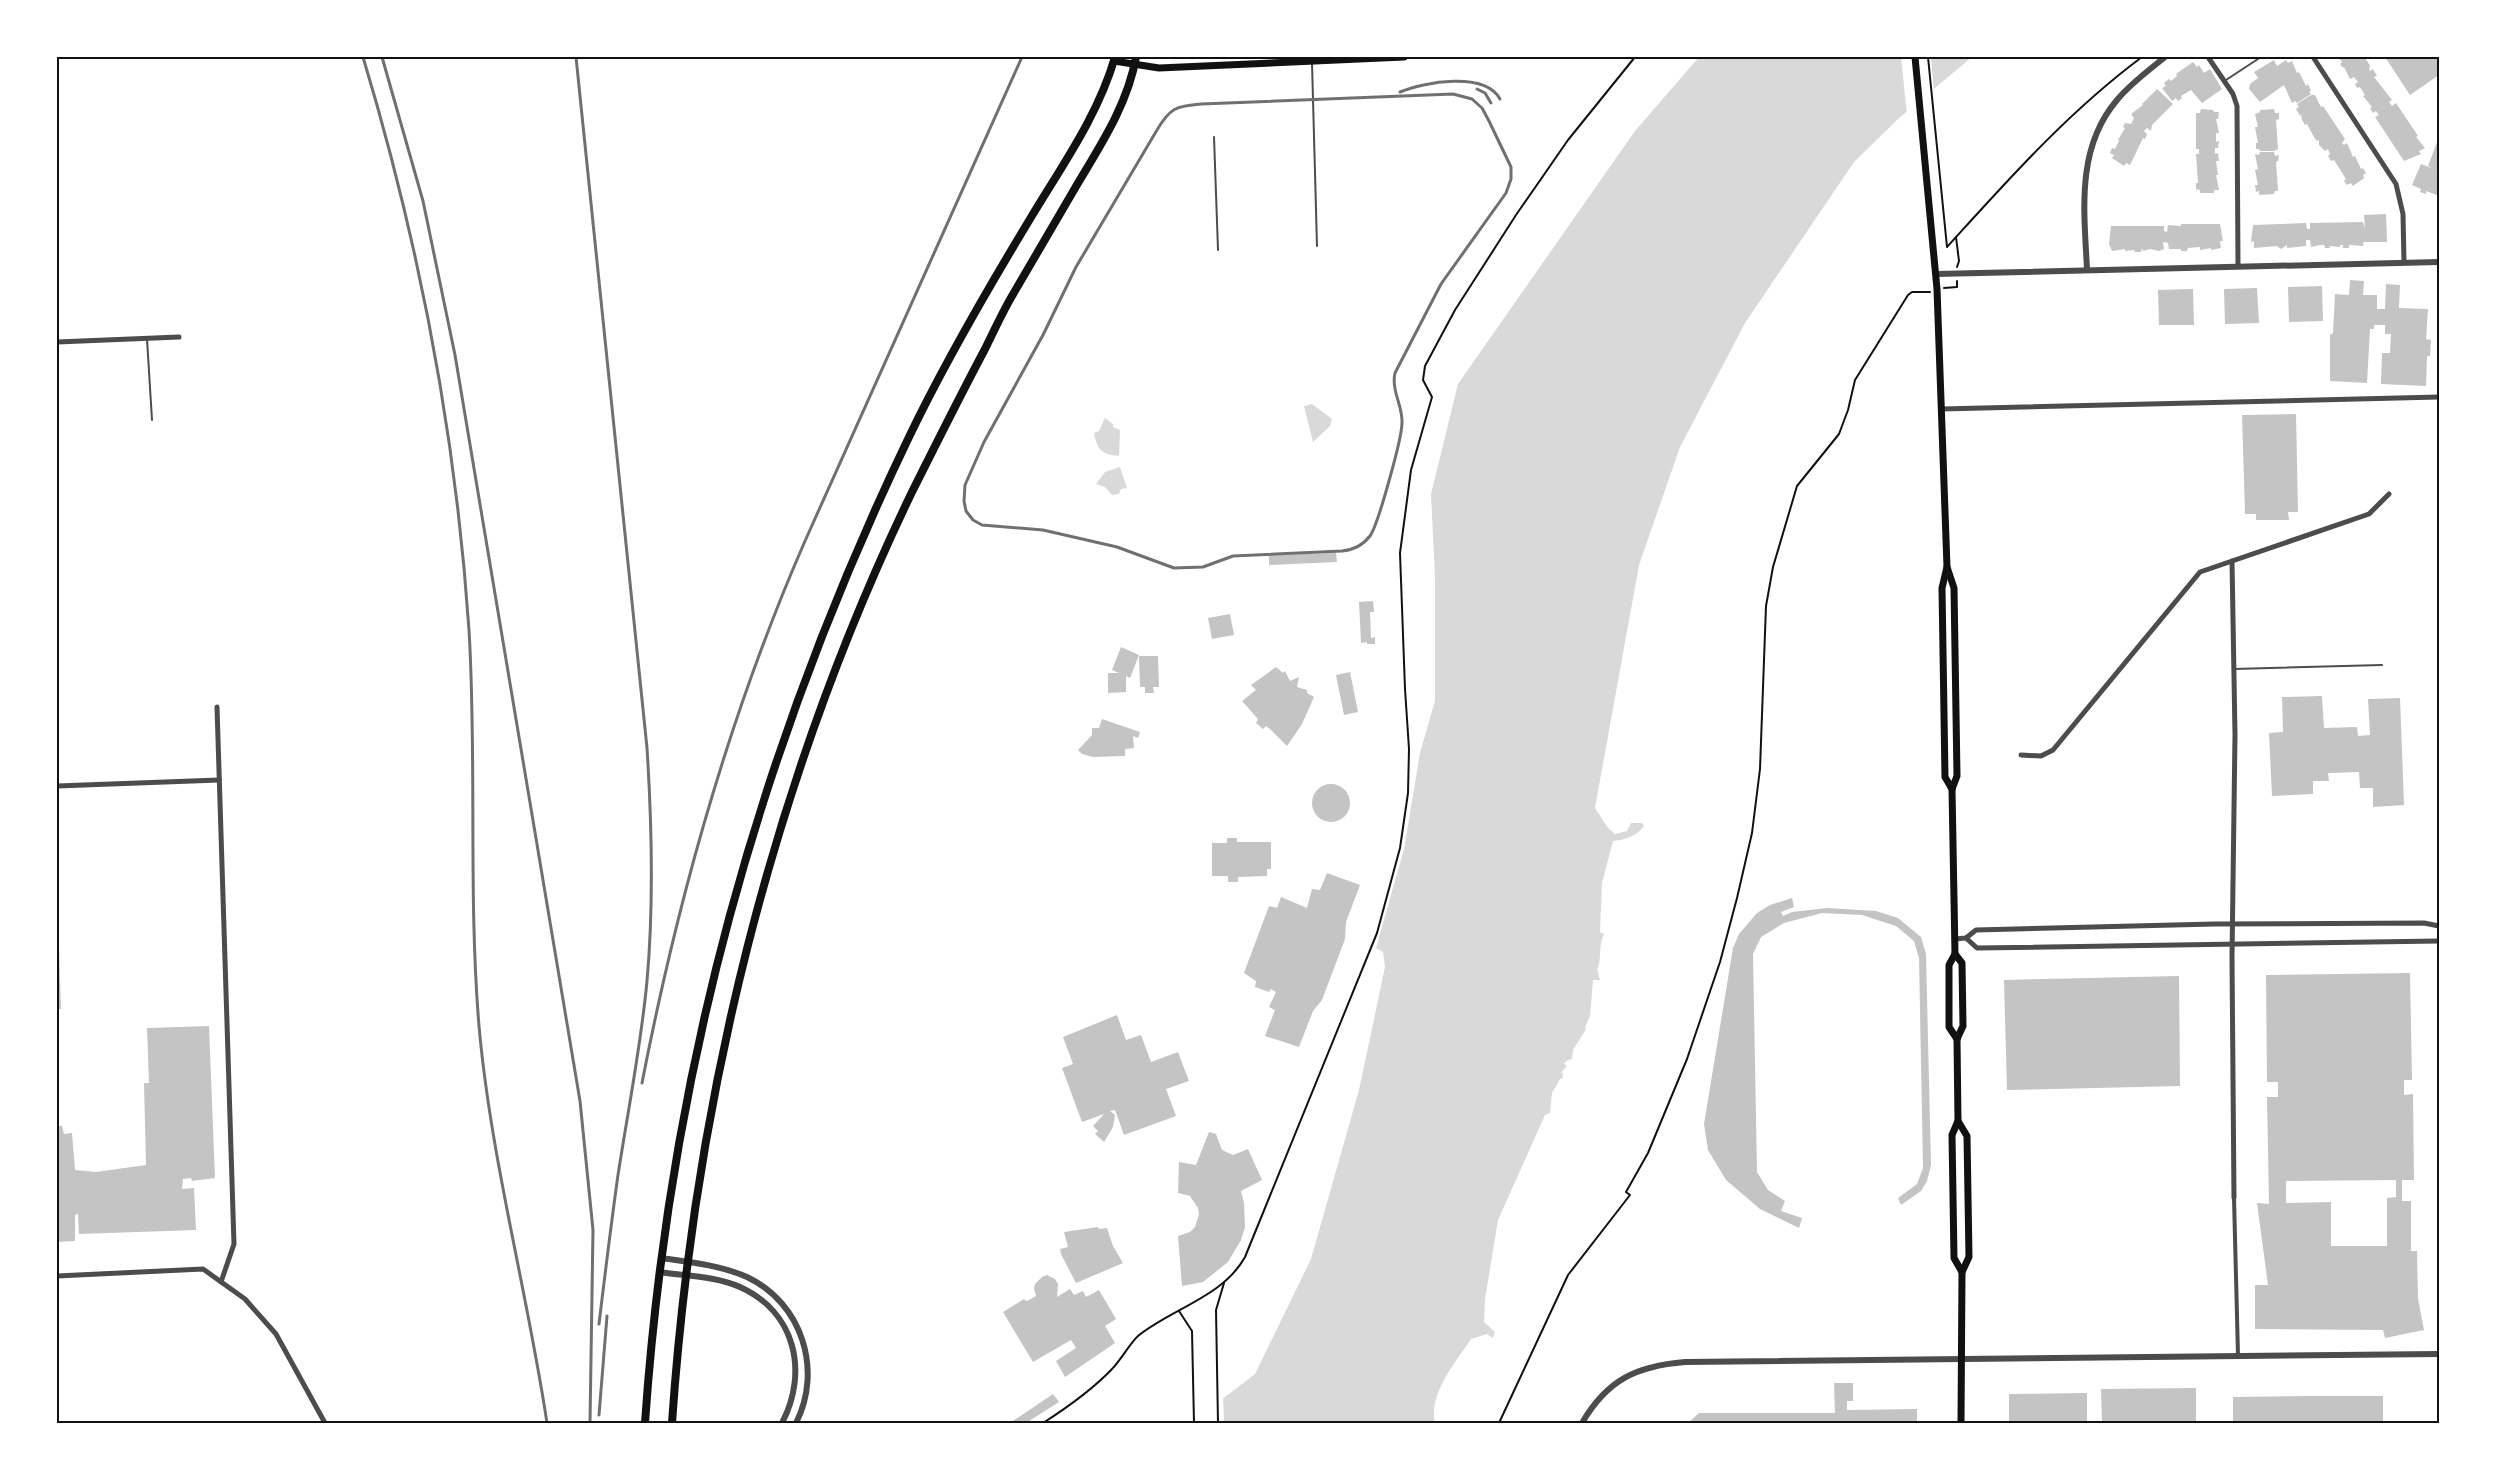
<svg xmlns="http://www.w3.org/2000/svg" width="2496" height="1480" viewBox="0 0 2496 1480" font-family="'Public Sans',sans-serif">
<rect width="100%" height="100%" fill="#fff"/>
<!-- water -->
<g fill="#d9d9d9">
<path d="M1699 57H1972L1898 119 1854 162 1745 323 1680 447 1639 565 1595 808 1608 828 1615 834 1627 831 1631 823H1642L1644 826C1637 836 1624 840 1613 841L1602 883 1600 932 1604 934C1598 945 1602 963 1597 969L1600 980H1593L1590 1016 1585 1027 1586 1029 1573 1050 1572 1059 1566 1061 1564 1064 1567 1066 1562 1071 1563 1078 1560 1079 1552 1093 1550 1113 1545 1115 1498 1220 1485 1299 1484 1322 1495 1332 1493 1338 1487 1334 1471 1339C1456 1362 1428 1394 1435 1423H1191L1255 1374 1311 1259 1359 1090 1385 967 1383 952 1376 948 1404 849 1420 753 1435 701V578L1431 494 1458 384 1635 131Z"/>
<path d="M1312 404 1332 419 1330 426 1313 442 1304 406Z"/>
<path d="M1105 418 1113 424V427L1120 430 1119 456C1100 454 1098 450 1094 433L1099 431Z"/>
<path d="M1120 467 1127 488 1121 489 1119 494 1112 495 1105 487 1096 484 1105 472Z"/>
</g>
<!-- pier -->
<g fill="#fff">
<path d="M1901 57H1931L1934 92 1907 115Z"/>
<path d="M1223 1395 1224 1423H1188L1189 1421Z"/>
</g>
<!-- building -->
<g fill="#c4c4c4" fill-rule="evenodd">
<path d="M2338 57H2363L2366 59 2370 66 2369 69 2370 71 2373 69 2377 76 2374 77 2392 100 2389 102 2392 106 2396 103 2418 136 2416 137 2425 148 2419 151 2421 154 2404 161 2375 117 2379 115 2376 111 2373 113 2370 108 2372 107 2363 96 2365 95 2360 87 2357 88 2355 84 2358 82 2354 77 2350 79 2344 67 2343 68 2340 64 2342 62Z"/>
<path d="M2385 57H2439V75L2410 95Z"/>
<path d="M2274 60 2277 66 2286 60 2288 63 2292 61 2297 73 2299 72 2306 86 2308 84 2311 91 2309 92 2311 94 2297 103 2295 101 2292 103 2284 85 2260 102 2249 89 2250 84 2258 78 2254 72Z"/>
<path d="M2193 62 2197 67 2199 65 2204 73 2210 69 2222 89 2202 103 2191 90 2181 96 2182 98 2178 101 2176 98 2172 101 2162 88 2166 86 2164 83 2169 79 2171 81 2177 76 2176 74Z"/>
<path d="M2157 89 2173 104 2152 125 2151 131 2147 128 2144 131 2147 134 2145 139 2143 138 2130 165 2126 163 2124 166 2112 158 2114 155 2110 153 2112 148 2115 149 2119 141 2118 140 2125 128 2123 127 2125 123 2131 124 2134 118 2131 114 2143 105 2142 104Z"/>
<path d="M2311 95H2315L2321 107 2323 106 2345 139 2342 143 2344 145 2347 143 2353 157 2355 156 2361 169 2363 168 2366 173 2363 175 2364 178 2353 186 2351 183 2347 185 2344 181 2346 179 2334 160 2331 161 2328 156 2330 154 2329 152 2328 149 2325 151 2319 145V140L2317 141 2314 137 2307 124 2305 125 2302 120 2301 114 2300 116 2296 109 2299 107 2297 104Z"/>
<path d="M2201 109 2213 110 2214 112H2219L2218 119H2216L2219 133H2216V142L2219 141 2218 148H2215V154L2218 153 2219 161H2216L2218 175H2216L2219 190H2214V193H2200V190L2196 189V183H2198L2196 154H2199V149H2196V113H2200Z"/>
<path d="M2274 109 2275 113H2279V119L2276 120 2278 149 2274 151H2260L2259 149H2256V143H2258L2255 127H2258L2255 114 2260 112V110Z"/>
<path d="M2439 137V189L2437 195 2426 191V194L2420 192 2421 189 2412 185 2421 164 2434 169 2428 166Z"/>
<path d="M2260 152H2274L2275 156 2279 155 2278 161 2276 162 2278 191H2275L2274 194 2259 195V191L2256 192 2255 185H2258L2255 170 2258 169 2255 154 2259 155Z"/>
<path d="M2386 214 2387 242H2364V239L2363 246 2349 245V248H2343V245H2340V247L2329 246 2330 248H2325L2324 245H2320L2311 247 2310 240H2306V246L2287 248V245L2281 249 2277 246 2254 248V241L2251 242 2253 225 2306 223 2307 229H2310V223L2363 222 2365 228 2364 215Z"/>
<path d="M2181 224H2220L2223 241H2220L2221 248 2211 250V248L2200 250V247L2188 248 2187 251H2181V249H2169L2168 243 2163 242 2164 249 2159 251 2150 249 2143 251 2142 248 2141 252H2135L2134 250 2125 251V249L2112 251 2109 244 2111 226H2164V231L2167 232 2168 225 2181 226Z"/>
<path d="M2350 280 2364 281 2363 295H2377V309H2385L2386 284 2400 285 2399 308 2428 309 2426 339 2431 340 2430 356H2427L2426 386 2381 384 2382 353H2390L2391 334H2385V325H2374V329H2370L2367 383 2330 381V335L2333 333 2335 294 2349 295Z"/>
<path d="M2322 286 2323 321 2289 322 2288 287Z"/>
<path d="M2257 288 2259 323 2225 324 2224 289Z"/>
<path d="M2193 289 2194 325H2159L2158 290Z"/>
<path d="M2296 414 2298 512H2288L2289 520H2256V514H2245L2242 415Z"/>
<path d="M1336 553 1337 562 1269 565V555Z"/>
<path d="M1373 601 1374 612H1370L1371 638 1375 637V644H1367V642L1361 643 1359 602Z"/>
<path d="M1230 614 1234 635 1212 639 1208 618Z"/>
<path d="M1121 647 1139 655 1130 678 1126 676V692L1108 693V673H1119L1112 670Z"/>
<path d="M1139 656H1158L1159 687H1153L1154 693H1145V687H1140Z"/>
<path d="M1276 667 1283 673 1285 671 1290 681 1299 677 1297 687 1307 690V693L1314 697 1302 724 1287 746 1270 729 1266 726 1263 729 1256 723 1258 719 1242 701 1256 690 1251 685Z"/>
<path d="M1350 672 1358 712 1344 715 1336 675Z"/>
<path d="M2322 696 2324 728 2357 727 2358 736 2370 735 2368 699 2400 698 2404 805 2373 807V788H2360L2359 772 2328 773 2329 781H2313V794L2272 796 2269 733 2283 732 2282 697Z"/>
<path d="M1102 719 1140 732 1138 738 1133 736 1134 748 1125 749V756L1093 757 1082 754 1078 750 1092 735V728H1099Z"/>
<circle cx="1331" cy="803" r="19"/>
<path d="M1227 838H1237V842H1271V869H1267V876L1238 877V882H1228V876H1212V843H1227Z"/>
<path d="M1327 873 1360 885 1346 922 1345 939 1322 1000 1313 1011 1299 1047 1265 1036 1275 1010 1269 1007 1276 992 1271 989 1269 992 1255 987 1256 981 1244 973 1269 906 1277 908 1281 897 1307 908 1312 889 1320 890Z"/>
<path d="M1792 898 1794 907 1781 912 1783 916 1792 912 1827 908 1876 911 1898 918 1921 937 1926 954 1931 1165 1927 1181 1921 1191 1901 1205 1898 1198 1917 1184 1923 1168 1919 958 1914 941 1896 926 1862 915 1822 913 1784 923 1761 937 1753 954 1757 1172 1768 1190 1785 1201 1781 1211 1802 1218 1799 1228 1760 1209 1726 1180 1708 1150 1704 1124 1733 948 1739 934 1757 913 1770 905Z"/>
<path d="M57 947H59L61 1009H57Z"/>
<path d="M2410 973 2412 1080H2404V1095L2413 1094 2414 1180H2402V1201H2411V1251H2417L2418 1299 2424 1330 2385 1338 2383 1330 2255 1329V1285H2268L2257 1203 2269 1204 2267 1097H2278V1082H2267L2266 975ZM2396 1180V1197L2387 1198V1246H2331V1202L2286 1203V1181Z"/>
<path d="M2179 976 2180 1086 2007 1090 2004 980Z"/>
<path d="M1117 1015 1126 1040 1141 1035 1151 1062 1178 1052 1189 1081 1166 1089 1176 1116 1124 1135 1115 1110 1110 1111 1115 1115 1113 1127 1104 1142 1095 1134 1098 1131 1093 1126 1104 1114 1082 1122 1062 1068 1073 1064 1063 1037Z"/>
<path d="M209 1026 215 1178 192 1181 191 1178 183 1179 182 1189 194 1188 196 1230 79 1234 78 1214 75 1215V1241L57 1242V1126H62L64 1134 72 1133 75 1170 96 1172 146 1165 144 1083H149L147 1028Z"/>
<path d="M1209 1132 1216 1134 1222 1150 1233 1155 1248 1149 1262 1180 1241 1191 1244 1203 1245 1227 1241 1240 1228 1262 1203 1282 1182 1286 1178 1236 1190 1232 1195 1227 1199 1214 1198 1208 1190 1196 1178 1193 1179 1162 1196 1165Z"/>
<path d="M1098 1227 1099 1229 1107 1228 1113 1246 1123 1263 1076 1283 1061 1254 1060 1249 1068 1247 1064 1232Z"/>
<path d="M1047 1275 1055 1279 1058 1284 1057 1297 1070 1289 1074 1295 1083 1291 1086 1297 1099 1290 1116 1319 1105 1326 1115 1343 1065 1377 1056 1361 1076 1348 1071 1340 1033 1362 1003 1312 1024 1299 1027 1301 1036 1296 1034 1288 1035 1284 1042 1277Z"/>
<path d="M1834 1383H1853V1401H1847V1410L1917 1409V1423H1688L1699 1413H1835Z"/>
<path d="M2196 1388V1423H2102L2101 1389Z"/>
<path d="M2087 1393V1423H2009V1394Z"/>
<path d="M1053 1394 1059 1402 1026 1423H1010Z"/>
<path d="M2311 1396H2383V1423H2233V1397Z"/>
</g>
<g fill="none" stroke-linecap="round" stroke-linejoin="round">
<!-- path -->
<g stroke="#111" stroke-width="2">
<path d="M1928 57 1947 247C2008 180 2068 112 2142 57"/>
<path d="M1956 237 1959 261 1957 267"/>
<path d="M1944 288 1957 287V281"/>
<path d="M1179 1311 1192 1331 1194 1423"/>
<path d="M1043 1423C1068 1407 1092 1390 1112 1369 1120 1361 1131 1342 1138 1336 1171 1309 1223 1297 1245 1257L1377 933 1400 848 1408 793 1409 749 1405 689 1400 553 1411 470 1432 397 1423 380 1425 366 1455 310 1516 215 1568 140 1635 57"/>
<path d="M1218 1423 1216 1310 1224 1283"/>
<path d="M1499 1423 1568 1275 1630 1195 1626 1192 1648 1153 1687 1059 1720 962 1737 898 1752 833 1760 769 1766 606 1773 567 1797 486 1839 434 1848 410 1855 380 1908 295 1912 292H1930"/>
</g>
<!-- service -->
<g stroke="#4c4c4c" stroke-width="2">
<path d="M1312 63 1317 246"/>
<path d="M2226 80 2261 57"/>
<path d="M1214 137 1218 250"/>
<path d="M147 339 152 420"/>
<path d="M2234 669 2382 665"/>
</g>
<!-- pedestrian -->
<path stroke="#4c4c4c" stroke-width="4" d="M2234 1198 2238 1355"/>
<!-- minor -->
<g stroke="#4c4c4c" stroke-width="5">
<path d="M2208 57 2233 94 2237 106 2238 265"/>
<path d="M2313 57 2396 184 2403 214 2404 262"/>
<path d="M57 342 179 337"/>
<path d="M1942 409 2439 397"/>
<path d="M2232 561 2235 735 2232 957 2234 1198"/>
<path d="M217 707 234 1244 221 1282"/>
<path d="M2021 755 2041 756 2053 750 2200 572 2369 514 2389 494"/>
<path d="M57 786 219 780"/>
<path d="M1966 938 1977 948 2439 941"/>
<path d="M1954 939 1966 938 1976 930 2214 924 2424 923 2439 926"/>
<path d="M57 1276 203 1269 245 1299 276 1334 325 1423"/>
</g>
<!-- tertiary -->
<g stroke="#4c4c4c" stroke-width="6">
<path d="M2087 269C2084 210 2076 148 2117 100 2131 83 2148 71 2165 57"/>
<path d="M1936 274 2439 262"/>
<path d="M661 1258C689 1262 720 1265 747 1277 802 1303 823 1370 796 1423"/>
<path d="M659 1272C685 1276 716 1276 740 1287 795 1312 809 1371 782 1423"/>
<path d="M1582 1423C1607 1380 1636 1366 1685 1362L2439 1354"/>
</g>
<!-- secondary -->
<g stroke="#111" stroke-width="7">
<path d="M1915 57 1937 289 1947 567 1942 588 1945 777 1952 789"/>
<path d="M1114 61 1159 68 1404 57"/>
<path d="M1947 567 1954 588 1957 776 1952 789 1955 954 1949 965V1027L1957 1039"/>
<path d="M1955 954 1962 963 1963 1026 1957 1039 1958 1121 1952 1135 1954 1258 1962 1272"/>
<path d="M1958 1121 1967 1136 1969 1257 1962 1272 1961 1423"/>
</g>
<!-- primary -->
<g stroke="#111" stroke-width="8">
<path d="M645 1423C669 1075 758 751 909 437 945 362 987 290 1030 219 1061 167 1098 116 1115 57"/>
<path d="M672 1423C694 1102 772 782 912 492 936 444 960 396 985 349 994 331 1002 313 1012 296 1034 258 1056 221 1078 183 1102 143 1128 103 1136 57"/>
</g>
<!-- rail -->
<g stroke="#707070" stroke-width="3">
<path d="M363 57C419 243 456 436 469 630 477 762 468 894 479 1026 491 1160 527 1290 547 1423"/>
<path d="M382 57 423 201 455 355 580 1101 593 1230 590 1423"/>
<path d="M576 57 647 748C652 826 654 903 647 981 641 1046 628 1110 618 1175 611 1225 605 1274 599 1324"/>
<path d="M1477 89 1485 93 1491 103"/>
<path d="M1400 92C1424 82 1485 71 1500 99"/>
<path d="M1453 94 1472 99 1482 108 1489 121 1511 167V179L1506 193 1441 284 1395 373C1391 391 1403 406 1402 423 1402 438 1378 525 1370 536 1363 545 1353 550 1342 551L1233 556 1203 567 1174 568 1117 547 1043 530 982 525 973 520 966 511 964 501 965 485 984 442 1043 335 1076 267 1157 130C1170 108 1176 106 1201 104Z"/>
<path d="M642 1083C678 898 729 715 805 541L1022 57"/>
<path d="M599 1415 607 1316"/>
</g>
</g>
<!-- border -->
<rect width="2496" height="1480" fill="none" stroke="#ffffff" stroke-width="117"/>
<rect x="58" y="58" width="2380" height="1364" fill="none" stroke="#111" stroke-width="2"/>
</svg>
